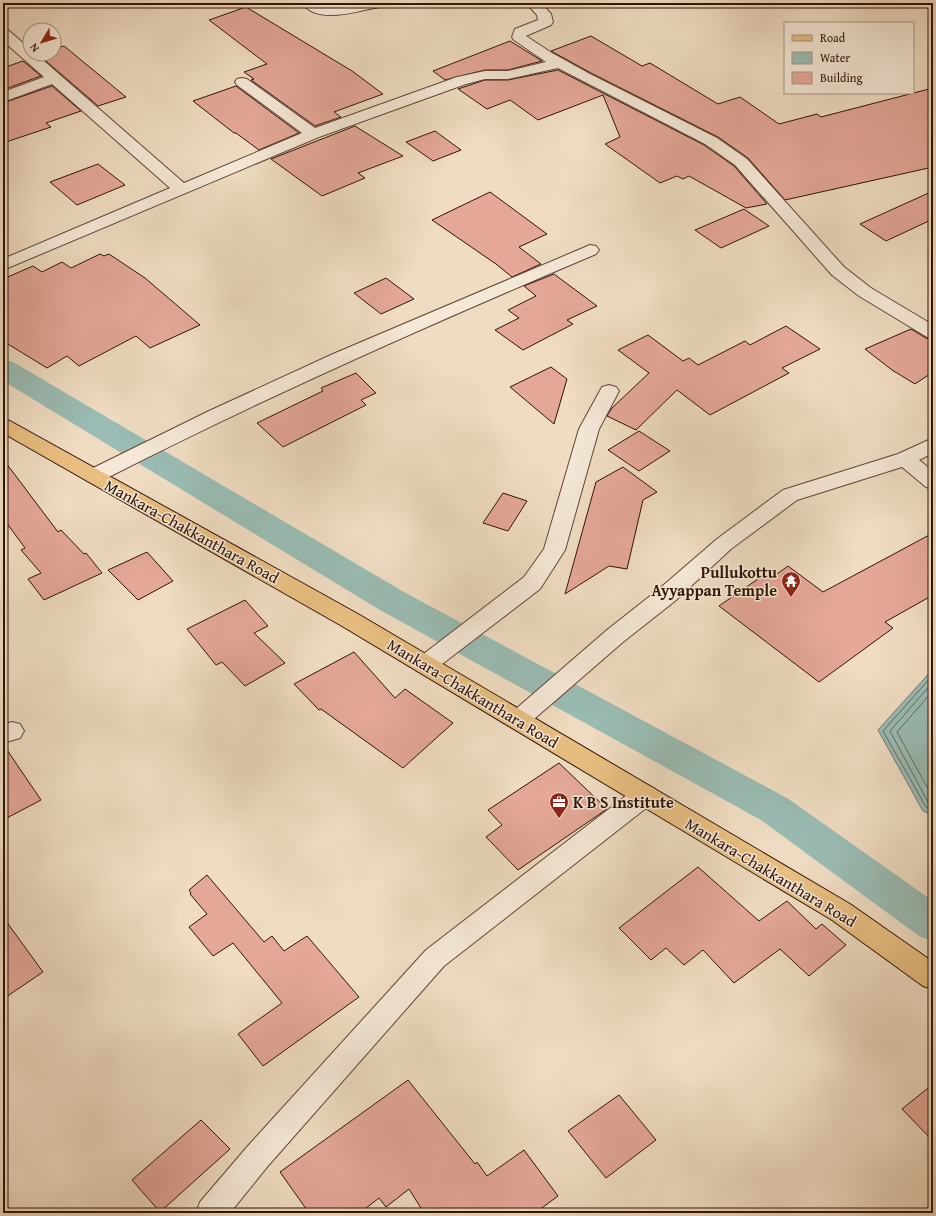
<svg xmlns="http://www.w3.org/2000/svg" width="936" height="1216" viewBox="0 0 936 1216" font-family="'Gentium Book Plus',serif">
<rect width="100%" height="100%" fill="#efdcc2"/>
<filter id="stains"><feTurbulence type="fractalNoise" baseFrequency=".005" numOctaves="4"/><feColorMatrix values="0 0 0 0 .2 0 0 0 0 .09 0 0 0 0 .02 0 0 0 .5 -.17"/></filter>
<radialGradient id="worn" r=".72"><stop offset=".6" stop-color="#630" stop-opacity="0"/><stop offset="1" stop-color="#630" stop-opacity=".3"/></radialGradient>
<!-- water -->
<path fill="#9abcb4" stroke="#70786f" d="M933 669V816L923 811 878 730Z"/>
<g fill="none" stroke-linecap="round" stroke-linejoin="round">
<!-- shore -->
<g stroke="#66685e" stroke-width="1">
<path d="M933 675 883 731 926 807 933 811"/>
<path d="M933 682 890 731 929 804 933 806"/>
<path d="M933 691 897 732 933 798"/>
</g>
<!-- canal -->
<path fill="#9abcb4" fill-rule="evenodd" d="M3 359 13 362 404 592 787 798 933 901V942L919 936 761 820 380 610 3 381Z"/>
</g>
<!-- building -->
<g fill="#e4a798" stroke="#311308">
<path d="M246 7 352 71 383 94 334 112 341 117 315 126 251 80 254 79 244 72 267 64 209 20Z"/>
<path d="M591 36 642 66 650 63 718 104 740 97 779 124 817 114 821 117 933 88V167L785 200 748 158 718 137 591 73 551 51Z"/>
<path d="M510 41 542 61 508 70H485L445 80 433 71Z"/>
<path d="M64 46 126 97 98 106 39 55 54 54V49Z"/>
<path d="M23 61 41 76 3 90V68Z"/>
<path d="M558 70 704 145 734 166 767 204 746 208 689 176 683 179 677 176 660 183 605 144 620 137 603 95 538 120 510 100 487 109 458 89 485 80H508Z"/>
<path d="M52 86 81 111 46 123 51 127 3 143V103Z"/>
<path d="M236 86 299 133 259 150 236 133H234L193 101Z"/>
<path d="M355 126 403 156 358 173 365 178 322 196 271 159Z"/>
<path d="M435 131 461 150 433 161 406 142Z"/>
<path d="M98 164 125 185 77 205 50 182Z"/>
<path d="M933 191V219L886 241 860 224Z"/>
<path d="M490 192 547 234 519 247 541 264 512 277 496 264 432 220Z"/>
<path d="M744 209 769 226 721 248 695 230Z"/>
<path d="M100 254 104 256 109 254 145 278 200 325 150 348 136 336 79 366 67 356 47 368 3 341V279L33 266 42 272 62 262 71 268Z"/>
<path d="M554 274 597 306 567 320 573 324 523 350 495 330 519 318 508 310 536 296 524 286Z"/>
<path d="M386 278 414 299 381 314 354 293Z"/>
<path d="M786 326 820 349 782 368 789 373 710 415 677 390 636 430 607 416 612 408 649 373 618 350 648 335 683 361 689 358 698 365 745 341 750 345Z"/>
<path d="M911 329 926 338 933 340V372L915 384 892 370 865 349Z"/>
<path d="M551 367 567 379 554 424 510 387Z"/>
<path d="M356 373 376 393 361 400 366 405 283 447 257 423 323 391 321 388Z"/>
<path d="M639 431 670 451 639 471 608 450Z"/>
<path d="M3 459 58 532 61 530 84 554 86 553 102 573 44 600 28 579 41 573 21 550 25 548 3 518Z"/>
<path d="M623 467 657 492 643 500 627 569 609 566 565 594 596 482Z"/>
<path d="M503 493 527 501 508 531 483 523Z"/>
<path d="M933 533V595L885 622 893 628 819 682 719 606 765 574 771 578 788 566 823 592Z"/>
<path d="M147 552 173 581 138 600 108 570Z"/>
<path d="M245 600 268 626 254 633 285 663 245 686 222 662 216 665 187 629Z"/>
<path d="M354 652 395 698 405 689 453 723 403 768 321 709 319 710 294 684Z"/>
<path d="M3 744 41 800 3 820Z"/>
<path d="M559 763 607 809 518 870 486 837 502 825 488 810Z"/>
<path d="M698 867 759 921 787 901 816 929 822 924 846 945 809 976 780 949 734 983 703 950 684 965 666 948 651 960 619 928Z"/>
<path d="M207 875 264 942 272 936 284 951 307 936 359 997 263 1066 238 1034 282 1003 233 943 213 956 189 927 207 914 190 894 191 893 189 890Z"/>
<path d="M3 917 43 972 3 999Z"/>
<path d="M408 1080 475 1164 477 1162 487 1176 524 1150 558 1196 535 1213H424L409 1189 386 1207 379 1198 360 1213H309L280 1172Z"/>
<path d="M933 1084V1141L902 1109Z"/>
<path d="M619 1095 656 1140 606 1178 568 1131Z"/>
<path d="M201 1120 230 1149 160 1212 132 1180Z"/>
</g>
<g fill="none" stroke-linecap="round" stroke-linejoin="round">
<!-- minor casing -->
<g stroke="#604536" stroke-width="2">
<g id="minor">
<path d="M302 3H317L326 8 354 3H386L384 6 379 7C357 11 317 25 302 3Z"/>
<path d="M526 3H541L551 14 553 22 551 25 526 36 552 53 590 74 717 138 747 159 844 267 871 288 933 325V339L927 337 859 296 832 275 735 165 705 144 558 68 508 79H485L466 84 319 137 3 270V259L170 188 52 84 3 102V92L44 77 3 41V29L8 30 30 49V54H36L184 183 302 133 237 85 235 82 237 79 242 78 247 79 315 128 457 77 485 71H508L546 62 514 40 512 37 515 29 538 20 537 15Z"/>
<path d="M590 245 596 246 599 250 596 254C429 325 263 398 101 481L94 483 87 481 84 476 87 471 209 411 333 354Z"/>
<path d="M609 385 616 387 619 391 599 429 565 550 540 589 433 671 425 674 417 671 414 665 417 659 524 577 544 549 579 429 602 387Z"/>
<path d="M933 438V453L919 460 933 471V489L926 487 902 467 797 500 731 549 675 601 623 642 526 726 518 729 510 726 506 720 510 714 607 630 659 589 717 539 783 490 898 454Z"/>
<path d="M12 722 20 724 24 731 20 738 3 743V725Z"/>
<path d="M645 785 654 788 657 795 654 802 444 966 267 1167 230 1213H196L200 1202 247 1147 426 950 636 788Z"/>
</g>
</g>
<!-- major casing -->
<g stroke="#311308" stroke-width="2">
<path id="major" d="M3 419 10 421 358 614 850 904 933 962V989L923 986 832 920 342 626 3 433Z"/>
</g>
<!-- minor -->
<use href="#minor" fill="#f5e8d7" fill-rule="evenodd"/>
<!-- major -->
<use href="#major" fill="#e8be81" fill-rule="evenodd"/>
</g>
<!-- icons -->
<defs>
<g id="temple-pin" transform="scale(1)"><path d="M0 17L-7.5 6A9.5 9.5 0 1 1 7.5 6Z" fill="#8f2418" stroke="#f5e8d7"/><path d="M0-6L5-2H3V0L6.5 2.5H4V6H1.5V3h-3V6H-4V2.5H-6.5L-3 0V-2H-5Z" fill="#fff"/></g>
<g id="office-pin" transform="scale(1)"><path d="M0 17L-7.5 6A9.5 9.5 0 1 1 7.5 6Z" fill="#8f2418" stroke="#f5e8d7"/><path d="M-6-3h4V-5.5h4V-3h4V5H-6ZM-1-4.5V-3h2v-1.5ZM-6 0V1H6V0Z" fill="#fff"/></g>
</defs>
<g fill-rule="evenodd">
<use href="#temple-pin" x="791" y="581"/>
<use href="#office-pin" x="559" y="802"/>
</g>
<g text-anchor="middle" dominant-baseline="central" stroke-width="3" stroke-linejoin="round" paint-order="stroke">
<!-- street labels -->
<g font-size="16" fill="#311308" stroke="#f5e8d7">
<text transform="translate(192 531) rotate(29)">Mankara-Chakkanthara Road</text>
<text transform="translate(473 693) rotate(31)">Mankara-Chakkanthara Road</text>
<text transform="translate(771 872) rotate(31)">Mankara-Chakkanthara Road</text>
</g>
<!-- poi labels -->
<g font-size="16" font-weight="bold" fill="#311308" stroke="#f5e8d7" text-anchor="end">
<text x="777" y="572">Pullukottu<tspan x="777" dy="18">Ayyappan Temple</tspan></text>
<text x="573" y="802" text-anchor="start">K B S Institute</text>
</g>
</g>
<!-- margin -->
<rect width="936" height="1216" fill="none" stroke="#efdcc2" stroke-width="16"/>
<rect x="4" y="4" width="928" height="1208" fill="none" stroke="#311308" stroke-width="2"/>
<rect x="8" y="8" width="920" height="1200" fill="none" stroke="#311308"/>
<!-- legend -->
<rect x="784" y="22" width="130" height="72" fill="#f5e8d7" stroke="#a79384"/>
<rect x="792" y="35" width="20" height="6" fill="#e8be81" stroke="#a79384"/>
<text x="820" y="42" font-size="12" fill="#311308">Road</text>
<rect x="792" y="52" width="20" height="12" fill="#9abcb4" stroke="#a79384"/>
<text x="820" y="62" font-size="12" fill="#311308">Water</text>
<rect x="792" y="72" width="20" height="12" fill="#e4a798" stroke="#a79384"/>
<text x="820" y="82" font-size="12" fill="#311308">Building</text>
<!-- north arrow -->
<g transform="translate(42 42) rotate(232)"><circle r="19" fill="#f5e8d7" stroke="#a79384"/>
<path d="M0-3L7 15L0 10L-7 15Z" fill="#8f2418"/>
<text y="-6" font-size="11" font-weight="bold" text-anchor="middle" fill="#311308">N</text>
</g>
<rect width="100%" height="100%" filter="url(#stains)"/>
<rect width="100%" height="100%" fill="url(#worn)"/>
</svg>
